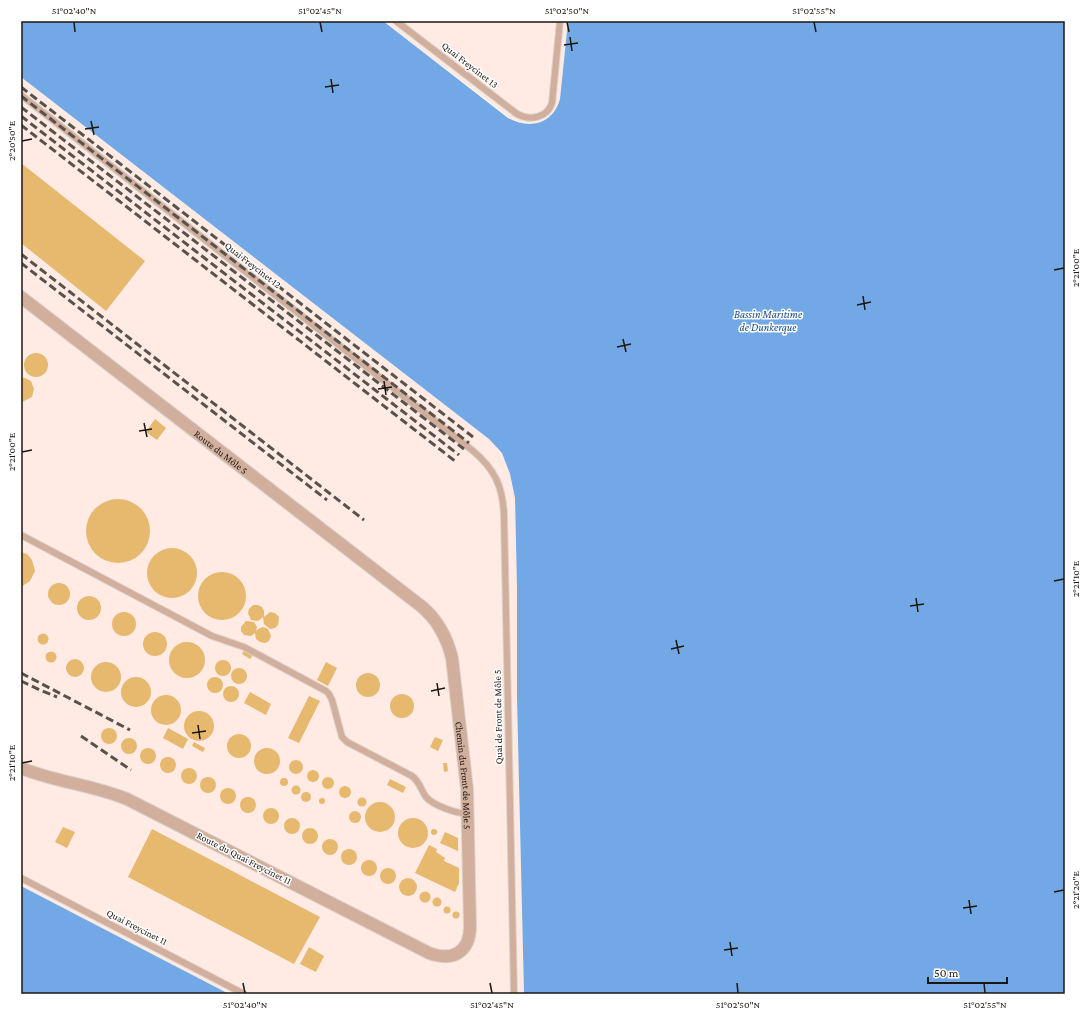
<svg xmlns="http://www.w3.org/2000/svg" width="1086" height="1015" viewBox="0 0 1086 1015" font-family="'Crimson Pro',serif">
<rect width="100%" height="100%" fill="#fff8f1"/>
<!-- industrial -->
<g fill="#ffeae4">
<path d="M383 21H568L560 99 558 105 550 117 539 123 526 124 514 121Z"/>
<path d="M21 77 489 439 502 453 510 474 515 498 517 587V698L524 994H229L21 886Z"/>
</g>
<!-- water -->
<g fill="#72a8e5">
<path d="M21 21H383L508 118C530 130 553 124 560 99L568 21H1065V994H524L517 698V587L515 498 510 474 502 453 489 439 21 77Z"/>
<path d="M21 886 229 994H21Z"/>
</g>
<!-- building -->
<g fill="#e7b96f">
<path d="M21 163 145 261 106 311 21 243Z"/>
<circle cx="36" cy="365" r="12"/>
<path d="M21 378H25L31 381 34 389 32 397 24 401 21 402Z"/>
<path d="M155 419 166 428 157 440 146 432Z"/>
<circle cx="118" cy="531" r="32"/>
<circle cx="172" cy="573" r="25"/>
<path d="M21 552 27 554 32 560 35 571 30 581 21 587Z"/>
<circle cx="222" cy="596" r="24"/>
<circle cx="59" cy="594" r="11"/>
<circle cx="89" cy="608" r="12"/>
<path d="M253 605H258L262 607 264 611V617L270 612 275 613 279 617 278 625 275 628 270 629 264 624 263 617 258 621 251 620 248 613 249 609Z"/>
<circle cx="124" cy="624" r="12"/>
<path d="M246 621 254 622 257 627 256 631 258 629 263 627 268 629 271 636 269 641 265 643 260 642 256 639 255 633 251 636 244 635 241 631V627Z"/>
<circle cx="155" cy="644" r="12"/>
<circle cx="43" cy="639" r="5.5"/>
<circle cx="187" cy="660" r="18"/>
<path d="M244 650 253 655 250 659 242 654Z"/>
<circle cx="51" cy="657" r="5.5"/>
<circle cx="75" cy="668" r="9"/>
<circle cx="223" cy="668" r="8"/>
<path d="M326 662 337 668 328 686 317 680Z"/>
<circle cx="106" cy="677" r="15"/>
<circle cx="239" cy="676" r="8"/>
<circle cx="368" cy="685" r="12"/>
<circle cx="215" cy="685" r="8"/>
<circle cx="136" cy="692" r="15"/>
<circle cx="231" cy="694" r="8"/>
<path d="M250 692 271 704 266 715 244 703Z"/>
<circle cx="402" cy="706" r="12"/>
<circle cx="166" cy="710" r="15"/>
<path d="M309 696 320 701 299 743 288 738Z"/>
<circle cx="199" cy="726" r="15"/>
<circle cx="109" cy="736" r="8"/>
<path d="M168 728 188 739 183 749 163 738Z"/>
<circle cx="239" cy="746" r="12"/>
<path d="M435 737 443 740 438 751 430 747Z"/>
<circle cx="129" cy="746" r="8"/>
<path d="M194 742 205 748 203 752 192 746Z"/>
<circle cx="148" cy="756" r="8"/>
<circle cx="267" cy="761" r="13"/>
<circle cx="168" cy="765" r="8"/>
<circle cx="296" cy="767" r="7"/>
<path d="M443 763H447L448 771 444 772Z"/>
<circle cx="189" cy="776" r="8"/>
<circle cx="313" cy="776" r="6"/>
<circle cx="208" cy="785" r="8"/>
<circle cx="328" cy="783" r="6"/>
<circle cx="284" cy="782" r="4"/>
<path d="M390 779 406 787 403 793 387 785Z"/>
<circle cx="296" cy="790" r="4.5"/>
<circle cx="345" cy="792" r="6"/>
<circle cx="228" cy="796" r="8"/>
<circle cx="306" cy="797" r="5"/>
<circle cx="248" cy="805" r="8"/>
<circle cx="362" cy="802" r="4.5"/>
<circle cx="322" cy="801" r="3"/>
<circle cx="380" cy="817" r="15"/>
<circle cx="271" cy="816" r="8"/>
<circle cx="355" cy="817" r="6"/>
<circle cx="292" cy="826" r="8"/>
<circle cx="413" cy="833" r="15"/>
<path d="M63 827 75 832 67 848 55 842Z"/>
<circle cx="310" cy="836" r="8"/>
<path d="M152 829 320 917 294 964 128 877Z"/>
<circle cx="434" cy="832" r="3"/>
<path d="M445 832 458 838V851L440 843Z"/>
<circle cx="330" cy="847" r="8"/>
<path d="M429 845 437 849 436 852 445 858 444 861 459 868V883L455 892 415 873Z"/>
<circle cx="349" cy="857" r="8"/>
<circle cx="369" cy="868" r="8"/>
<circle cx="388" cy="876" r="8"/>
<circle cx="408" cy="887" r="9"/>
<circle cx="425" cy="897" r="5.5"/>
<circle cx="437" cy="902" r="4.5"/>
<circle cx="447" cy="910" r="3.5"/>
<circle cx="456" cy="915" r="3.5"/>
<path d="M309 947 324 956 316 972 300 964Z"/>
</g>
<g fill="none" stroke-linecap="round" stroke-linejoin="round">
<!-- lane casing -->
<g stroke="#dbd4cd" stroke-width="8">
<g id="lane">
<path d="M396 21 517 114C530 121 547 118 552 103L560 21"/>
<path d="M21 95 472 450C495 469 503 487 504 516L514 994"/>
<path d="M21 535 212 636 244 647 326 691 329 694 332 700 342 737 347 742 412 776C420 782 421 790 426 797 434 806 456 813 467 814"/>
<path d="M21 878 244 994"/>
</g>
</g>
<!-- street casing -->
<g stroke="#dbd4cd" stroke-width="14">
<g id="street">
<path id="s1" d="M21 297 421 606C437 619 447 638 452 658L467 789 470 926C470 952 453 962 429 953L127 799C93 785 55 782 21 768"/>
</g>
</g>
<!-- lane -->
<use href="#lane" stroke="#d1af9c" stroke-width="6"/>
<!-- street -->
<use href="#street" stroke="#d1af9c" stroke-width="12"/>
<!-- rail -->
<g stroke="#59524c" stroke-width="3" stroke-dasharray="8 4" stroke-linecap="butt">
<path d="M21 87 473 437"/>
<path d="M21 96 469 443"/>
<path d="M21 107 464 449"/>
<path d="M21 116 459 455"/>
<path d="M21 125 455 461"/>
<path d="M21 254 364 520"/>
<path d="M21 263 327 500"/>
<path d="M21 673 130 730"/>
<path d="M21 681 40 690 57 697"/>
<path d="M81 736 131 770"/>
</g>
</g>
<!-- ticks -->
<path fill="none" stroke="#1d1711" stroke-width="1.5" d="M74 22 75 32M320 22 322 32M567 22 569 32M814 22 816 32M570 37 572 51M564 45 578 43M331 79 333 93M325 87 339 85M91 121 94 135M85 129 99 127M22 141 32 139M1054 270 1064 268M863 296 865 310M857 305 871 302M623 339 626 352M617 347 631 344M384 381 386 395M378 389 392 387M144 423 147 437M139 431 152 429M22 452 32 450M1054 581 1064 579M916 598 918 612M910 606 924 604M676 640 679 654M671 649 684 646M437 683 439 696M431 691 445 688M198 725 200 739M192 733 206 731M22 763 32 761M1054 892 1064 890M969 900 971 914M963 908 977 906M730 942 732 956M724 950 738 948M243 983 245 993M490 983 492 993M737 983 738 993M984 983 985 993"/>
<g text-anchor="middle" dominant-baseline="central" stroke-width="3" stroke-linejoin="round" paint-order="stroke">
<!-- street labels -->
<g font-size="10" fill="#1d1711" stroke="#fff">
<text transform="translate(470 65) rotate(38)">Quai Freycinet 13</text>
<text transform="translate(253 265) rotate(38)">Quai Freycinet 12</text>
<text stroke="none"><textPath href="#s1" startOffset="253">Route du Môle 5</textPath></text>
<text transform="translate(498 717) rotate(-91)">Quai de Front de Môle 5</text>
<text stroke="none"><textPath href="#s1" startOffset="685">Chemin du Front de Môle 5</textPath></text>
<text transform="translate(244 858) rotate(27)">Route du Quai Freycinet 11</text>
<text transform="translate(137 927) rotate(27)">Quai Freycinet 11</text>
</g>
<!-- water labels -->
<g font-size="11" font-style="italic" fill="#144c84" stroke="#fff">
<text x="768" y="314">Bassin Maritime<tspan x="768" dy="13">de Dunkerque</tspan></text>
</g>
</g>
<!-- border -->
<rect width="1086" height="1015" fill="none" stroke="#ffffff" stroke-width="44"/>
<!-- scale -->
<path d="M928 977v6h79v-6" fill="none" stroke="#1d1711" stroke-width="2"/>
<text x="934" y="977" font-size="12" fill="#1d1711" stroke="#ffffff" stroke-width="3" paint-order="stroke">50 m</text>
<rect x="22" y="22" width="1042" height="971" fill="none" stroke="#1d1711" stroke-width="1.5"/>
<g font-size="10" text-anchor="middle" fill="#1d1711">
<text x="74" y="14">51°02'40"N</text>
<text x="320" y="14">51°02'45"N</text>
<text x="567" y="14">51°02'50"N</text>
<text x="814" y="14">51°02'55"N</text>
<text transform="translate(11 141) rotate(-90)" y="4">2°20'50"E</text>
<text transform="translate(1075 268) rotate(-90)" y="4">2°21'00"E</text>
<text transform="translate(11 452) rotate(-90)" y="4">2°21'00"E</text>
<text transform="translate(1075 579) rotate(-90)" y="4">2°21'10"E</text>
<text transform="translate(11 763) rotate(-90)" y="4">2°21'10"E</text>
<text transform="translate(1075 890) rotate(-90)" y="4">2°21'20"E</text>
<text x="245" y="1008">51°02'40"N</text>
<text x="492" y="1008">51°02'45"N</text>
<text x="738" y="1008">51°02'50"N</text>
<text x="985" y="1008">51°02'55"N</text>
</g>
</svg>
